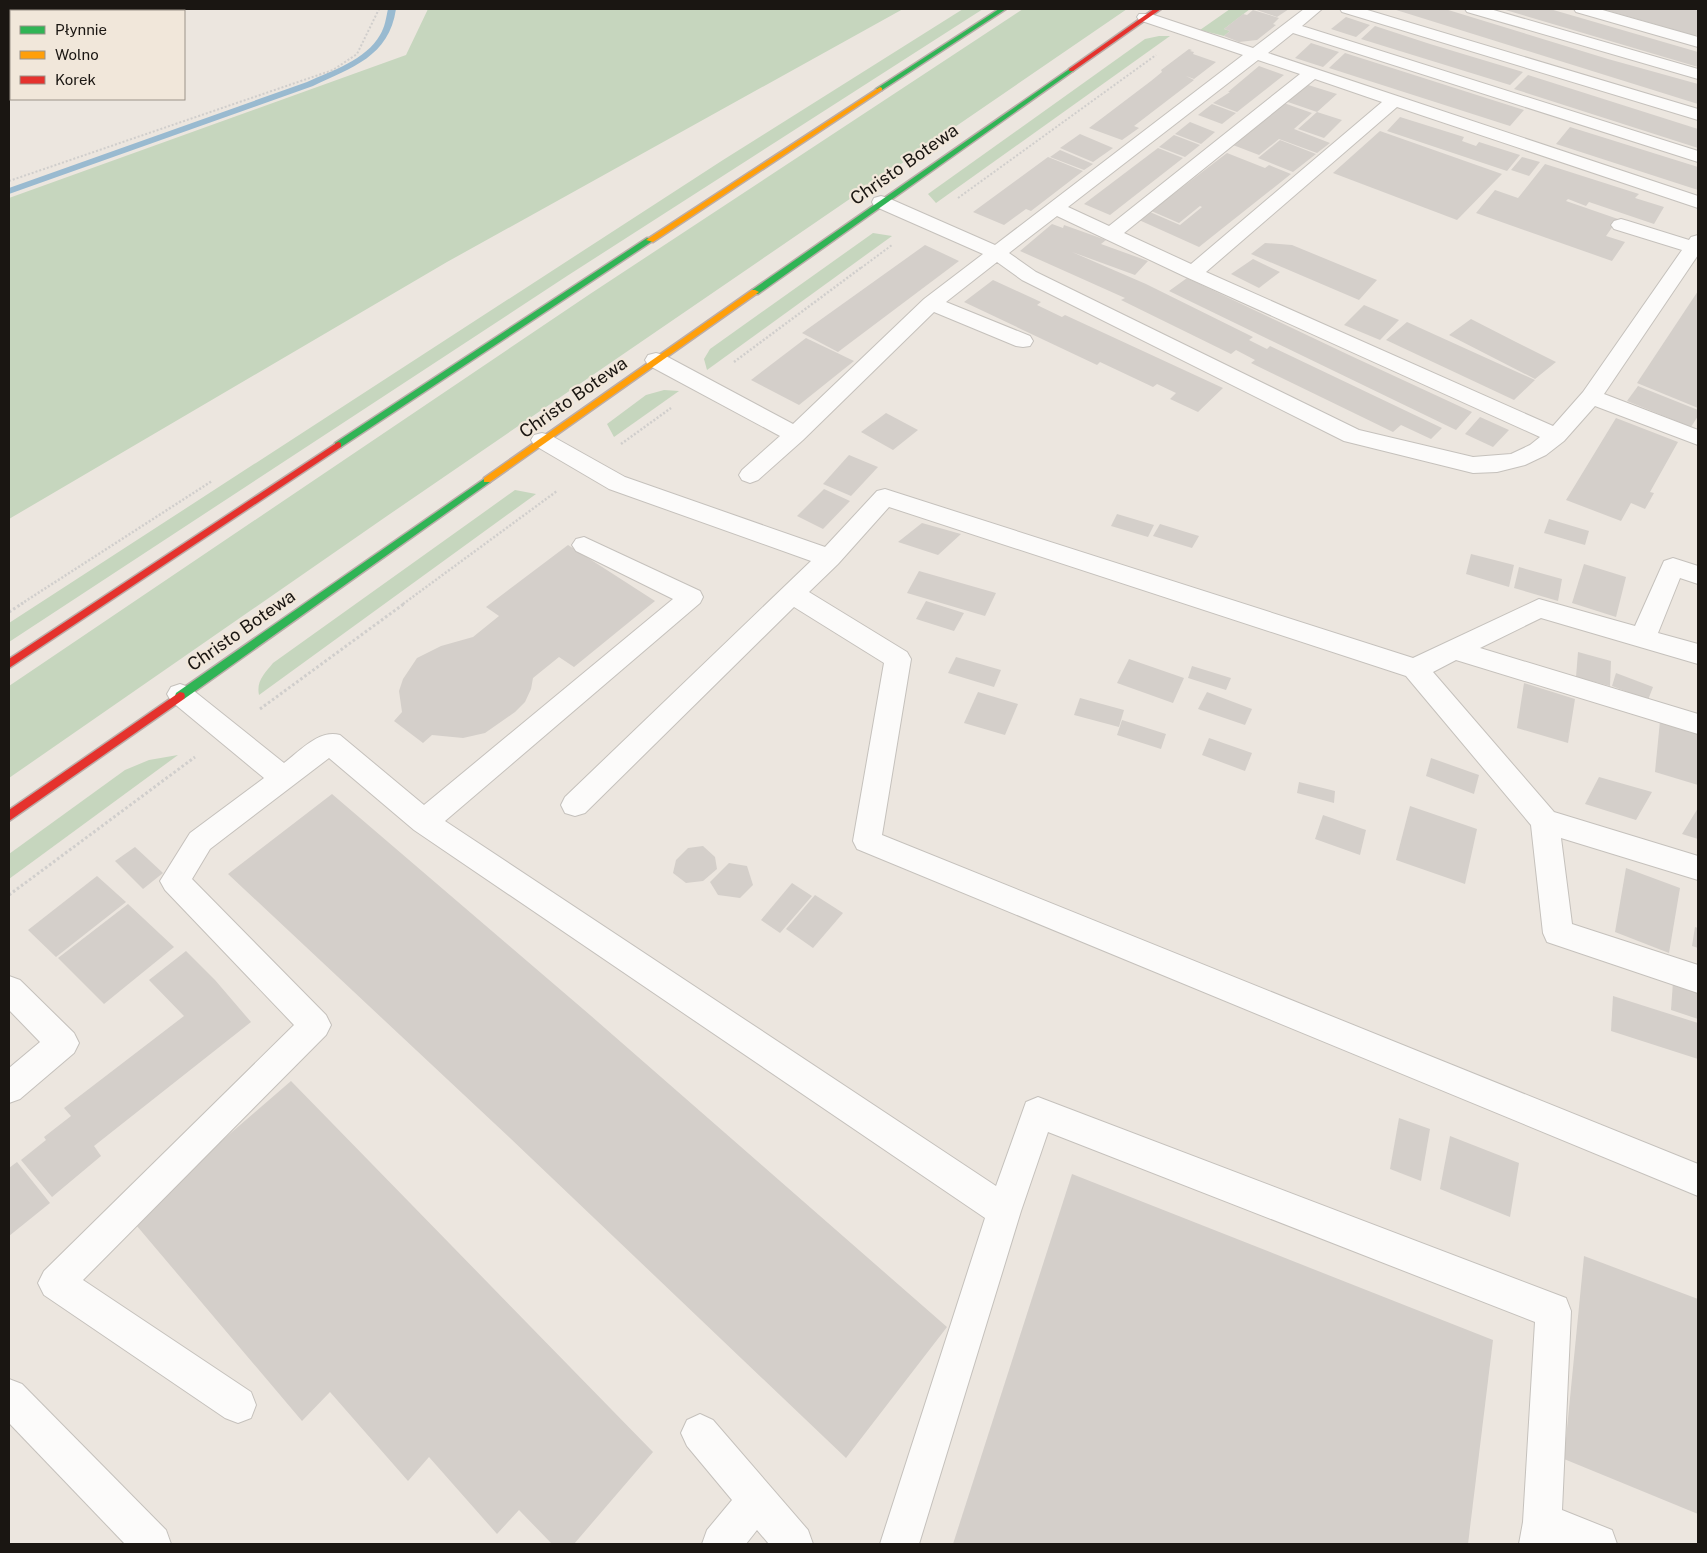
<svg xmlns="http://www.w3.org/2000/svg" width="1707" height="1553" viewBox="0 0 1707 1553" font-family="'Public Sans',sans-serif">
<rect width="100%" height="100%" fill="#ece6df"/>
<!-- green -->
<g fill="#c6d6be">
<path d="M428 9H903L447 262 9 519V198L406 55Z"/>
<path d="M963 9H983L567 276 9 642V623L723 160Z"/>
<path d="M1023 9H1127L387 516 9 778V686L590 294Z"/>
<path d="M1230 9H1250L1224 29 1230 31 1224 36 1200 30Z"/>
<path d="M1159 36H1170L936 203 928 194 1145 39Z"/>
<path d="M873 233 892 236 707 370 704 359 710 349Z"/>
<path d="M664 390 679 391 614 437 607 424 646 395Z"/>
<path d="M515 490 536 494 259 695C256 681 265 673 273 663Z"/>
<path d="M178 755 9 879V854L125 770 149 760Z"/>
</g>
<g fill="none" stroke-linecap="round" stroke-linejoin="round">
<!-- stream -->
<path fill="#99bad0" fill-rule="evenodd" d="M388 9H396C389 57 352 67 313 86L9 194V188L307 82C331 71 366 60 380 35 385 27 386 18 388 9Z"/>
</g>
<!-- building -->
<g fill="#d4cfca">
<path d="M1254 9H1289L1277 17Z"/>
<path d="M1393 9H1445L1608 59 1698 84V104Z"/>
<path d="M1502 9H1550L1698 52V67Z"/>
<path d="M1602 9H1698V33L1696 36Z"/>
<path d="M1253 10 1279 18 1273 24 1276 25 1257 40 1239 42 1224 36 1230 31 1224 29 1243 14 1247 15Z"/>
<path d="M1346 17 1370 25 1356 37 1331 29Z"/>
<path d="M1375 26 1430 44 1523 72 1510 85 1361 39Z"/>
<path d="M1311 43 1339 52 1323 67 1295 58Z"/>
<path d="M1189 49 1192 50 1190 51 1194 52 1193 54 1216 62 1194 79 1186 76 1194 80 1134 126 1139 128 1122 140 1089 128 1151 81 1162 72 1161 70Z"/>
<path d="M1345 53 1524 110 1510 126 1329 68Z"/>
<path d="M1259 66 1284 75 1237 112 1213 103 1230 92H1228Z"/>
<path d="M1528 75 1698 129V148L1514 89Z"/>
<path d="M1305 84 1337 94 1317 112 1342 120 1324 138 1298 129 1317 112 1285 101Z"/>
<path d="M1281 102 1312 113 1294 129 1330 143 1317 153 1279 139 1259 155 1233 145Z"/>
<path d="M1212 104 1236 113 1222 124 1198 115Z"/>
<path d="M1400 117 1464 137 1462 141 1476 146 1479 142 1520 155 1507 171 1387 131Z"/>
<path d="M1190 122 1215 132 1201 144 1175 134Z"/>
<path d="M1570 127 1698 167V190L1556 144Z"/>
<path d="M1380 131 1502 174 1457 220 1333 173Z"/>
<path d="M1080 134 1113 148 1093 162 1060 148Z"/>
<path d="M1174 135 1200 145 1185 157 1159 147Z"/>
<path d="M1280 140 1316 154 1293 172 1258 158Z"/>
<path d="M1158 148 1183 158 1110 215 1084 204Z"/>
<path d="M1060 150 1093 164 1084 170 1050 157Z"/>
<path d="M1227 153 1265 168 1269 165 1291 174 1199 247 1139 220 1150 212 1180 225 1202 207 1200 206 1179 223 1149 210 1169 194 1172 195Z"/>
<path d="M1048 157 1083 171 1031 211 1026 209 1004 225 973 212Z"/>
<path d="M1522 157 1540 162 1529 176 1511 170Z"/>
<path d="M1545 164 1639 194 1635 198 1664 207 1654 224 1589 202 1586 206 1568 199 1566 201 1618 219 1606 236 1625 242 1612 261 1476 213 1495 190 1518 198Z"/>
<path d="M1052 224 1063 228 1064 225 1106 240 1101 244 1148 261 1135 275 1072 252 1146 284 1253 337 1249 340 1267 349 1270 346 1442 428 1431 439 1401 425 1393 432 1251 363 1255 360 1236 350 1231 354 1121 300 1125 298 1020 251Z"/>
<path d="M1265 243 1292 245 1377 280 1359 300 1251 254Z"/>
<path d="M925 245 959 261 838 352 802 333Z"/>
<path d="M1253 259 1280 272 1259 288 1231 274Z"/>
<path d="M1187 278 1349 355 1472 412 1456 430 1169 291Z"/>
<path d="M993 280 1041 302 1037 305 1062 317 1065 315 1223 388 1198 412 1170 399 1176 393 1157 384 1153 387 1100 362 1097 365 964 302Z"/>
<path d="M1698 291V408L1637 383Z"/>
<path d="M1364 305 1399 320 1380 340 1344 325Z"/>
<path d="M1471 319 1514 341 1556 362 1535 379 1449 335Z"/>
<path d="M1407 322 1535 380 1514 400 1386 340Z"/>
<path d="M806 338 854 361 799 405 751 380Z"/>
<path d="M1638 386 1698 410V416L1691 427 1627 401Z"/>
<path d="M886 413 918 430 893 450 861 432Z"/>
<path d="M1480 417 1509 430 1493 447 1465 434Z"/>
<path d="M1616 418 1678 442 1650 492 1654 493 1645 509 1631 503 1621 521 1566 500Z"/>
<path d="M849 455 878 467 851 496 823 484Z"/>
<path d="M824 489 850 501 823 529 797 516Z"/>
<path d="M1117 514 1154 525 1148 537 1111 526Z"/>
<path d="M1549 519 1589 531 1585 545 1544 533Z"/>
<path d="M922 523 961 534 938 555 898 542Z"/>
<path d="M1160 524 1199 536 1192 548 1153 536Z"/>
<path d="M568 545 655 601 574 667 559 657 533 678 531 689 525 702 515 712 485 733 463 738 432 735 423 743 394 721 402 712 399 691 403 679 417 658 441 646 473 637 499 616 486 607Z"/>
<path d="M1471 554 1514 565 1509 587 1466 574Z"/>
<path d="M1584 564 1626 577 1616 617 1572 603Z"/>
<path d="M1519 567 1562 579 1558 601 1514 588Z"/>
<path d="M919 571 996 593 985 616 907 593Z"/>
<path d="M926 601 964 613 954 631 916 619Z"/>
<path d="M1578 652 1611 661 1610 686 1576 677Z"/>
<path d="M956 657 1001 670 994 687 948 673Z"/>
<path d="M1129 659 1184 678 1173 703 1117 683Z"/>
<path d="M1192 666 1231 678 1226 690 1188 678Z"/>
<path d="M1616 673 1653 687 1648 700 1612 686Z"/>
<path d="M1524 683 1575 699 1568 743 1517 728Z"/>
<path d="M978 692 1018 704 1005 735 964 723Z"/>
<path d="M1207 692 1252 709 1245 725 1198 709Z"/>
<path d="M1080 698 1124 710 1119 727 1074 715Z"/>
<path d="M1122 720 1166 734 1161 749 1117 735Z"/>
<path d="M1660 721 1698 732V785L1655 772Z"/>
<path d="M1209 738 1252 753 1245 771 1202 755Z"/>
<path d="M1431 758 1479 775 1474 794 1426 776Z"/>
<path d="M1599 777 1652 792 1636 820 1585 804Z"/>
<path d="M1299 782 1335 791 1334 803 1297 793Z"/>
<path d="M332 794 590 1015 947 1327 846 1458 510 1138 228 874Z"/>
<path d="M1410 806 1477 829 1465 884 1396 860Z"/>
<path d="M1698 808V839L1682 834Z"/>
<path d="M1323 815 1366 830 1360 855 1315 839Z"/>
<path d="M703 846 715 857 717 869 703 881 686 883 673 873 676 860 688 848Z"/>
<path d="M135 847 163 873 143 889 115 861Z"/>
<path d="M729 863 747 866 753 885 740 898 718 895 710 882Z"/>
<path d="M1626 868 1680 888 1669 953 1615 932Z"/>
<path d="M97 876 126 902 56 957 28 930Z"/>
<path d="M792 883 812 896 780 933 761 920Z"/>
<path d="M815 895 843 913 813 948 786 929Z"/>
<path d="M128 904 174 947 104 1004 58 958Z"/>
<path d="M1695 927 1698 928V948L1692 946Z"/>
<path d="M186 951 215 980 251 1022 94 1146 101 1156 52 1197 21 1160 46 1140 44 1137 71 1116 64 1108 184 1016 149 980Z"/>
<path d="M1673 982 1698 990V1019L1671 1010Z"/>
<path d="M1613 996 1698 1023V1059L1611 1031Z"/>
<path d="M291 1081 653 1452 574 1544H552L519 1510 497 1534 429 1457 408 1481 330 1392 302 1421 131 1219Z"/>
<path d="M1399 1118 1430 1129 1421 1181 1390 1169Z"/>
<path d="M1450 1136 1519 1163 1510 1217 1440 1189Z"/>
<path d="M17 1162 50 1203 9 1236V1168Z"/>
<path d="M1072 1174 1493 1340 1468 1544H953Z"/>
<path d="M1584 1256 1698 1299V1514L1564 1459Z"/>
</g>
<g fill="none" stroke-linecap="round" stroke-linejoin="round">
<!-- lane casing -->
<g stroke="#c5c1bc" stroke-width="2">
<g id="lane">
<path d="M1304 9H1322L1302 26 1698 151V162L1293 33 1268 53 1698 196V208L1397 107 1206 272 1553 426 1583 392 1682 250 1614 229 1611 225 1614 221 1621 219 1628 221 1689 240 1691 237 1698 235V255L1604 394 1698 430V445L1595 406 1564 441 1546 455 1525 465 1497 472 1473 473 1352 443 1344 441 1022 280 997 262 946 302 1030 336 1033 341 1030 346 1023 347 1016 346 934 312 803 440 758 480 750 483 742 480 739 475 742 470 780 436 648 365 645 360 648 355 656 353 664 355 793 424 924 299 983 254 874 206 872 202 874 198 881 196 888 198 995 245 1243 55 1139 20 1137 17 1139 14H1151L1253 48ZM1258 60 1300 74 1109 226 1068 207ZM1315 79 1382 102 1191 264 1124 233ZM1057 216 1186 277 1540 437 1530 445 1511 454 1473 457 1359 430 1036 272 1009 253Z"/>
<path d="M1340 9H1364L1698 109V120L1342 12Z"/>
<path d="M1465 9H1490L1698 69V79L1467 12Z"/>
<path d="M1574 9H1599L1698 37V47L1576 12Z"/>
<path d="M542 433 550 435 625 477 825 547 877 491 885 489 1413 658 1539 599 1635 626 1664 561 1673 558 1698 566V584L1680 578 1658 633 1698 644V664L1541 618 1480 648 1698 714V734L1456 660 1433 672 1554 812 1698 856V880L1561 838 1572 924 1698 965V993L1547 942 1543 933 1531 825 1406 676 889 507 838 564 809 592 907 652 911 659 882 835 1698 1164V1196L857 849 853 841 884 663 794 607 585 813 575 816 565 813 561 805 565 797 811 561 609 489 534 445 531 440 534 435Z"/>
<path d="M584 537 700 591 703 597 700 603 445 821 996 1186 1026 1102 1038 1097 1566 1298 1571 1311 1562 1510 1612 1530 1617 1544H1519L1523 1522 1535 1322 1048 1132 1021 1211 919 1544H880L985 1218 414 830 329 758 210 849 192 879 326 1015 331 1025 326 1035 83 1280 251 1392 256 1405 251 1418 238 1423 225 1418 44 1295 38 1283 44 1271 294 1025 165 890 160 881 190 833 264 778 171 701 167 694 171 687 180 684 189 687 284 763C300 751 319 729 340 735L424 805 673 599 576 551 572 545 576 539Z"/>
<path d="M9 976 20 980 74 1033 79 1043 74 1053 20 1099 9 1103V1068L40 1042 9 1010Z"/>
<path d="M9 1379 22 1384 166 1530 171 1544H125L9 1423Z"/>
<path d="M700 1414 713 1420 808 1530 813 1544H769L757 1530 746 1544H702L707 1530 732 1500 687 1446 681 1433 687 1420Z"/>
</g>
</g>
<!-- fast casing -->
<g stroke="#bbada9" stroke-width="3">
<g id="fast">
<path d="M999 9H1006L882 90 876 89Z"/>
<path d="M1071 68 1074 70 1073 71 758 294H752V290Z"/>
<path d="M647 238 654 240 341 447H335V443Z"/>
<path d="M487 477 490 478V482L184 699H176L175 696 176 693Z"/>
</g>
</g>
<!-- slow casing -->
<g stroke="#bbada9" stroke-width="3">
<g id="slow">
<path d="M880 87 882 88V90L653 242 646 240Z"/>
<path d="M752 290H755L759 292 490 482H484V478Z"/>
</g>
</g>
<!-- jam casing -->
<g stroke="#bbada9" stroke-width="3">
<g id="jam">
<path d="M1154 9H1161L1073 71H1069V69Z"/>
<path d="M338 442 341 443V447L9 668V659Z"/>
<path d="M180 692 184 693 185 696 184 699 9 821V810Z"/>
</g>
</g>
<!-- path-far2 -->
<g stroke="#d0cecc" stroke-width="2" stroke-dasharray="2 2" stroke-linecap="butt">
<path d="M9 181 333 70 357 54 379 9"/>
<path d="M958 198 1156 55"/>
<path d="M861 268 892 245"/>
</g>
<!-- path-far1 -->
<g stroke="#d0cecc" stroke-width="2.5" stroke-dasharray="2 2" stroke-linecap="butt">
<path d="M734 362 862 267"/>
<path d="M621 444 671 408"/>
<path d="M21 604 212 481"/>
<path d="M403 604 557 491"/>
</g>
<!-- path -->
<g stroke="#d0cecc" stroke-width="3" stroke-dasharray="2.5 2.5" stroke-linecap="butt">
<path d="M9 612 23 603"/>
<path d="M260 709 405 603"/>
<path d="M9 895 195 757"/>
</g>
<!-- lane -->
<use href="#lane" fill="#fcfbfa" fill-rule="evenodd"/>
<!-- fast -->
<use href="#fast" fill="#30b455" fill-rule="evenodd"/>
<!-- slow -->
<use href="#slow" fill="#ff9f0a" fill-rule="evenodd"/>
<!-- jam -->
<use href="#jam" fill="#e5322d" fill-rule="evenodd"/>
</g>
<g text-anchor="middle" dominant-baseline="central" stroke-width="4.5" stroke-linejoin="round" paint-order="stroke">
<!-- street labels -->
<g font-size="18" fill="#1a1612" stroke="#f1e7da">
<text transform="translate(904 164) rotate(-35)">Christo Botewa</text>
<text transform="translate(573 397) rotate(-35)">Christo Botewa</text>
<text transform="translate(241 630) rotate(-35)">Christo Botewa</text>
</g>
</g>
<!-- border -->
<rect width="1707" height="1553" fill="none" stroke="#1a1612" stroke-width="20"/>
<!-- legend -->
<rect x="10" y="10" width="175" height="90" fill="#f1e7da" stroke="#9b938a"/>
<rect x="20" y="26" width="25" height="8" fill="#30b455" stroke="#9b938a"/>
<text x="55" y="35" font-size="15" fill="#1a1612">Płynnie</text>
<rect x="20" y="51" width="25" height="8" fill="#ff9f0a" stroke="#9b938a"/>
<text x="55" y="60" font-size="15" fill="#1a1612">Wolno</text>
<rect x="20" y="76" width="25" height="8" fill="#e5322d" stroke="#9b938a"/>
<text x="55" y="85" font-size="15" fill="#1a1612">Korek</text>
</svg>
